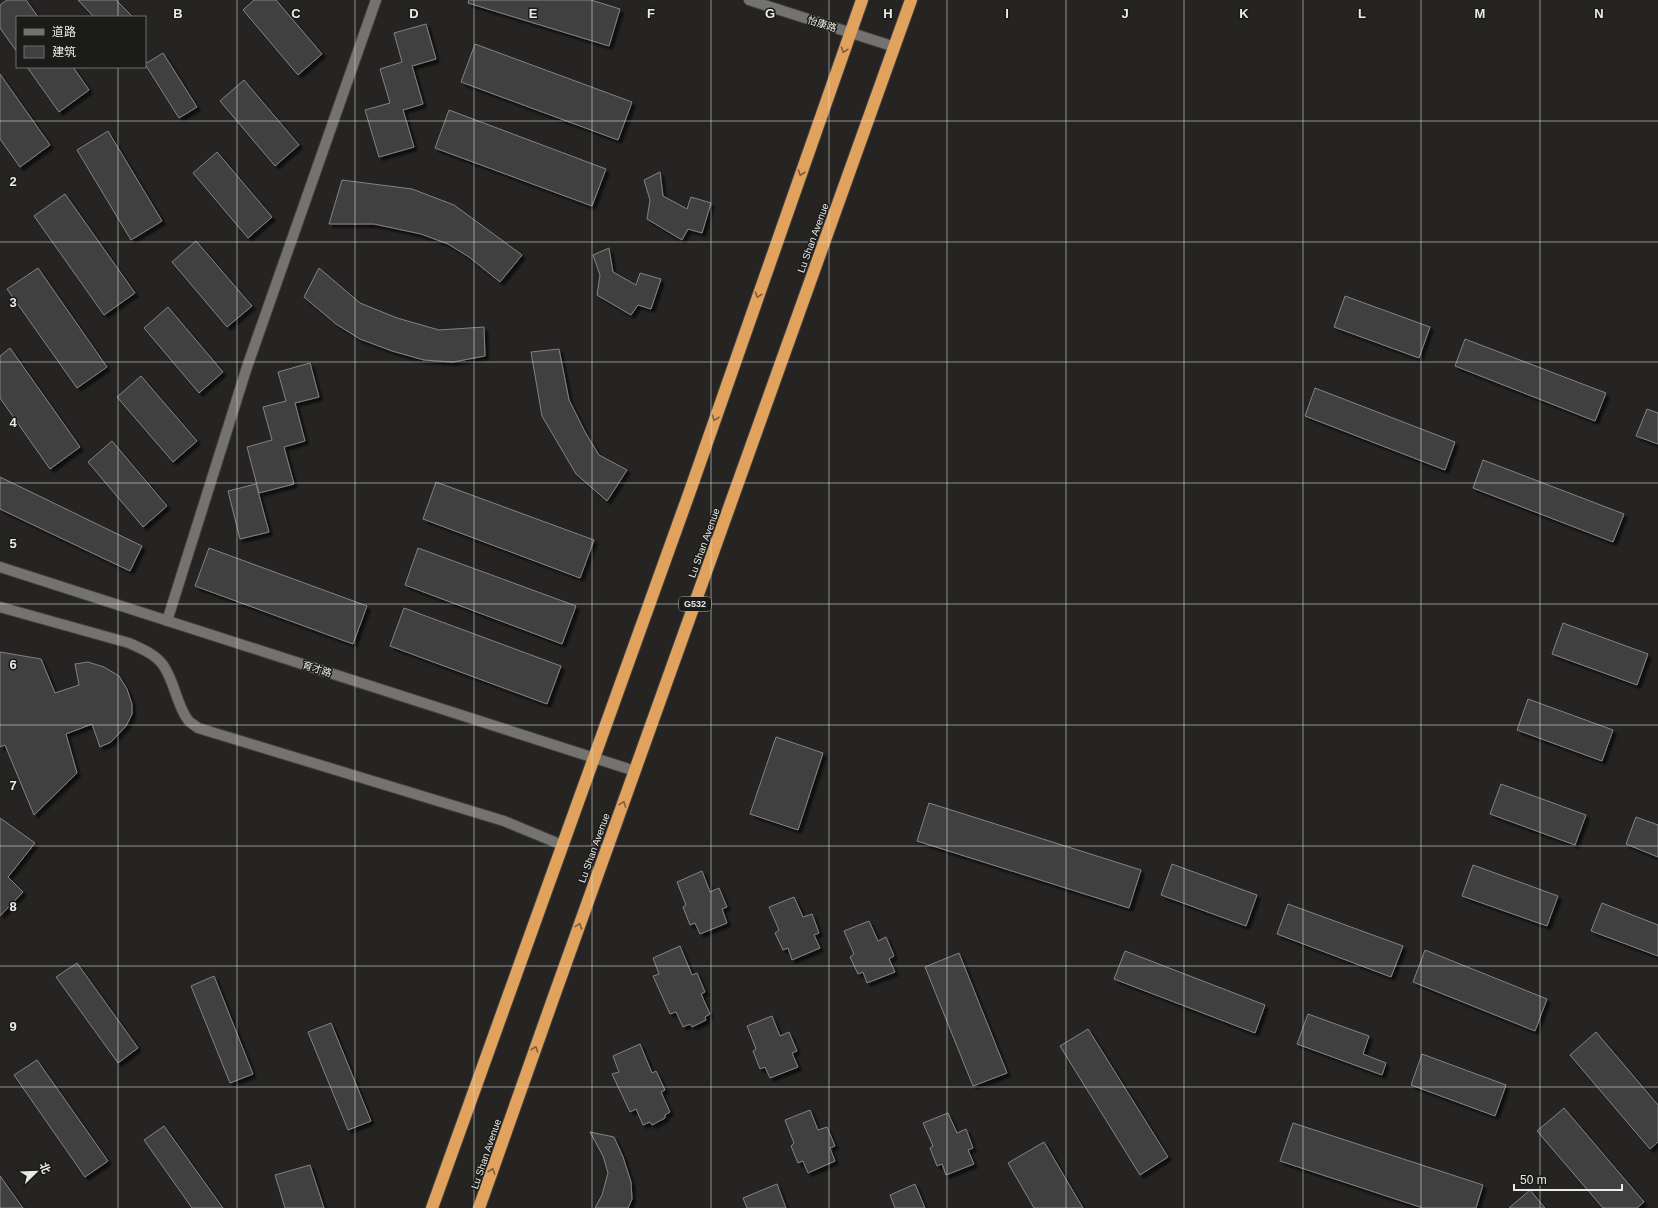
<svg xmlns="http://www.w3.org/2000/svg" width="1658" height="1208" viewBox="0 0 1658 1208" font-family="Helvetica,'Noto Sans SC',sans-serif">
<defs>
<filter id="shadow"><feDropShadow dx="3.5" dy="3.5" stdDeviation="1" flood-color="#0009"/></filter>
</defs>
<rect width="100%" height="100%" fill="#252422"/>
<!-- building -->
<g fill="#403f41" stroke="#848285" filter="url(#shadow)">
<path d="M7 0H26L38 17H17V52L0 28V5Z"/>
<path d="M78 0H116L133 17H94Z"/>
<path d="M254 0H276L322 54 298 75 243 10Z"/>
<path d="M469 0H591L620 9 609 46 468 3Z"/>
<path d="M426 24 436 59 412 66 423 104 403 110 414 147 379 157 365 110 390 103 380 69 402 62 394 33Z"/>
<path d="M475 44 632 102 618 140 461 82Z"/>
<path d="M163 53 197 107 179 118 145 64Z"/>
<path d="M27 67H73L89 90 59 112Z"/>
<path d="M0 74 50 145 20 167 0 139Z"/>
<path d="M244 80 299 145 275 166 220 101Z"/>
<path d="M449 110 606 169 592 206 435 148Z"/>
<path d="M108 131 162 221 131 240 77 150Z"/>
<path d="M217 152 272 217 248 238 193 173Z"/>
<path d="M660 172 663 196 687 209 691 197 711 203 702 233 688 229 682 240 647 219 650 200 644 180Z"/>
<path d="M342 180 412 189 454 205 522 255 500 282 469 257 448 244 421 234 374 224H329Z"/>
<path d="M65 194 135 293 104 315 34 216Z"/>
<path d="M196 241 252 306 227 327 172 262Z"/>
<path d="M609 248 613 272 636 285 640 273 661 279 651 309 638 305 631 315 597 295 600 275 593 255Z"/>
<path d="M38 268 107 367 77 388 7 289Z"/>
<path d="M319 268 360 303 397 318 439 330 484 327 485 356 453 362 424 360 392 351 360 339 336 324 304 297Z"/>
<path d="M1345 296 1430 327 1419 358 1334 327Z"/>
<path d="M168 307 223 372 199 393 144 328Z"/>
<path d="M1465 339 1606 393 1595 421 1455 366Z"/>
<path d="M10 348 80 447 50 469 0 398V356Z"/>
<path d="M559 349 569 400 585 432 599 455 627 470 607 501 576 474 542 416 531 352Z"/>
<path d="M310 363 319 397 295 403 305 441 284 447 294 484 259 493 247 447 272 440 263 407 286 401 278 372Z"/>
<path d="M141 376 197 441 173 462 117 397Z"/>
<path d="M1315 388 1455 442 1445 470 1305 416Z"/>
<path d="M1647 409 1658 413V444L1636 436Z"/>
<path d="M112 441 167 506 143 527 88 462Z"/>
<path d="M1483 460 1624 514 1613 542 1473 488Z"/>
<path d="M0 477 142 546 130 571 0 509Z"/>
<path d="M436 482 594 540 580 578 423 519Z"/>
<path d="M256 484 269 532 240 539 228 491Z"/>
<path d="M209 548 367 606 353 644 195 586Z"/>
<path d="M418 548 576 606 562 644 405 585Z"/>
<path d="M404 608 561 666 547 704 390 646Z"/>
<path d="M1563 623 1648 654 1637 685 1552 654Z"/>
<path d="M0 652 41 659 55 693 79 685 75 664 88 662 104 667 119 676 127 689 132 704V714L126 726 111 742 100 747 92 724 66 734 77 773 34 815 5 745 0 747Z"/>
<path d="M1528 699 1613 730 1602 761 1517 730Z"/>
<path d="M776 737 823 753 798 830 750 814Z"/>
<path d="M1501 784 1586 815 1575 845 1490 814Z"/>
<path d="M929 803 1141 870 1129 908 917 841Z"/>
<path d="M1636 817 1658 825V857L1626 844Z"/>
<path d="M0 818 35 843 8 877 23 892 0 916Z"/>
<path d="M1172 864 1257 895 1246 926 1161 895Z"/>
<path d="M1473 865 1558 896 1547 926 1462 896Z"/>
<path d="M702 871 710 892 719 888 727 907 722 909 727 923 700 934 695 923 690 925 683 907 686 905 677 882Z"/>
<path d="M794 897 803 917 812 914 819 933 814 935 820 948 792 960 788 948 783 950 775 933 779 930 769 907Z"/>
<path d="M1602 903 1658 925V956L1591 931Z"/>
<path d="M1288 904 1403 946 1391 977 1277 934Z"/>
<path d="M869 921 878 941 886 937 894 956 889 959 895 972 867 983 863 972 858 974 850 957 854 954 844 931Z"/>
<path d="M680 946 692 975 697 973 705 992 701 994 710 1014 705 1017 706 1020 692 1027 690 1024 683 1027 676 1012 670 1014 653 976 659 974 653 958Z"/>
<path d="M1425 950 1547 999 1535 1031 1413 982Z"/>
<path d="M1125 951 1265 1005 1255 1033 1114 979Z"/>
<path d="M959 953 1007 1073 973 1086 925 967Z"/>
<path d="M77 963 138 1048 118 1063 56 977Z"/>
<path d="M214 976 253 1074 230 1083 191 986Z"/>
<path d="M1308 1014 1369 1036 1363 1054 1386 1063 1382 1075 1297 1044Z"/>
<path d="M772 1016 780 1036 789 1032 797 1051 792 1053 798 1067 770 1078 765 1067 760 1069 753 1051 756 1049 747 1026Z"/>
<path d="M331 1023 371 1121 348 1130 308 1032Z"/>
<path d="M1088 1029 1168 1157 1140 1175 1060 1046Z"/>
<path d="M1596 1032 1658 1105V1142L1650 1149 1570 1055Z"/>
<path d="M640 1044 652 1073 656 1071 665 1090 661 1092 670 1112 665 1115V1118L652 1125 650 1122 643 1125 636 1109 630 1112 612 1074 619 1072 613 1056Z"/>
<path d="M1422 1054 1506 1085 1495 1116 1411 1085Z"/>
<path d="M37 1060 108 1161 85 1177 14 1075Z"/>
<path d="M1564 1108 1644 1202 1637 1208H1603L1537 1131Z"/>
<path d="M810 1110 818 1130 827 1127 835 1146 830 1148 835 1161 808 1173 803 1161 798 1163 791 1146 794 1143 785 1120Z"/>
<path d="M948 1113 957 1133 966 1129 973 1148 968 1150 974 1164 946 1175 942 1164 937 1166 930 1148 933 1146 923 1123Z"/>
<path d="M1293 1123 1483 1185 1476 1208H1423L1280 1161Z"/>
<path d="M164 1126 223 1208H192L144 1140Z"/>
<path d="M590 1132 614 1137 623 1157 631 1182 632 1199 628 1208H595L602 1195 608 1173 603 1156Z"/>
<path d="M1044 1142 1083 1208H1034L1008 1163Z"/>
<path d="M310 1165 324 1208H285L275 1175Z"/>
<path d="M0 1176 23 1208H0Z"/>
<path d="M777 1184 786 1208H747L743 1198Z"/>
<path d="M915 1184 925 1208H895L890 1195Z"/>
<path d="M1530 1190 1545 1208H1509Z"/>
</g>
<g fill="none" stroke-linecap="round" stroke-linejoin="round">
<!-- minor casing -->
<g stroke="#434240" stroke-width="12">
<g id="minor">
<path d="M749 0 895 47"/>
<path d="M0 567 635 771"/>
<path d="M0 607 129 643C142 649 155 654 163 665 175 682 176 704 188 720 190 723 195 725 198 728L504 821 562 845"/>
<path d="M167 621 247 367 376 0"/>
</g>
</g>
<!-- highway casing -->
<g stroke="#434240" stroke-width="14">
<g id="highway">
<path d="M432 1208 690 491 862 0"/>
<path d="M479 1208 553 999 911 0"/>
</g>
</g>
<!-- minor -->
<use href="#minor" stroke="#747371" stroke-width="10"/>
<!-- highway -->
<use href="#highway" stroke="#e1a25e" stroke-width="12"/>
</g>
<!-- one-way arrows -->
<defs><path id="oneway-chevron" d="M-2-3.5L2.5 0L-2 3.5" fill="none" stroke-width="1.6" stroke-linecap="round" stroke-linejoin="round"/></defs>
<g stroke="#7e5e3c">
<use href="#oneway-chevron" transform="translate(844 50) rotate(109)"/>
<use href="#oneway-chevron" transform="translate(801 173) rotate(109)"/>
<use href="#oneway-chevron" transform="translate(758 295) rotate(109)"/>
<use href="#oneway-chevron" transform="translate(715 418) rotate(109)"/>
<use href="#oneway-chevron" transform="translate(623 804) rotate(-70)"/>
<use href="#oneway-chevron" transform="translate(579 926) rotate(-70)"/>
<use href="#oneway-chevron" transform="translate(535 1049) rotate(-71)"/>
<use href="#oneway-chevron" transform="translate(492 1171) rotate(-71)"/>
</g>
<!-- grid -->
<path fill="none" stroke="#eaeae8" stroke-width="1" stroke-opacity="0.55" d="M118 0V17M237 0V1208M355 0V1208M474 0V1208M592 0V1208M711 0V1208M829 0V1208M947 0V1208M1066 0V1208M1184 0V1208M1303 0V1208M1421 0V1208M1540 0V1208M118 67V1208M0 121H1658M0 242H1658M0 362H1658M0 483H1658M0 604H1658M0 725H1658M0 846H1658M0 966H1658M0 1087H1658"/>
<g text-anchor="middle" dominant-baseline="central" stroke-width="3" stroke-linejoin="round" paint-order="stroke">
<!-- shield labels -->
<rect fill="#1b1b19" stroke="#acacaa" stroke-width="1" x="679" y="597" width="32" height="14" rx="3"/>
<g font-size="9" font-weight="bold" fill="#eaeae8">
<text x="695" y="604">G532</text>
</g>
<!-- street labels -->
<g font-size="10" fill="#eaeae8" stroke="#1b1b19">
<text transform="translate(822 24) rotate(18)">怡康路</text>
<text transform="translate(813 238) rotate(-70)">Lu Shan Avenue</text>
<text transform="translate(704 543) rotate(-70)">Lu Shan Avenue</text>
<text transform="translate(317 669) rotate(18)">育才路</text>
<text transform="translate(594 848) rotate(-70)">Lu Shan Avenue</text>
<text transform="translate(486 1154) rotate(-71)">Lu Shan Avenue</text>
</g>
</g>
<g font-size="13" text-anchor="middle" font-weight="bold" fill="#eaeae8" stroke="#1b1b19" stroke-width="3" stroke-linejoin="round" paint-order="stroke">
<text x="178" y="18">B</text>
<text x="296" y="18">C</text>
<text x="414" y="18">D</text>
<text x="533" y="18">E</text>
<text x="651" y="18">F</text>
<text x="770" y="18">G</text>
<text x="888" y="18">H</text>
<text x="1007" y="18">I</text>
<text x="1125" y="18">J</text>
<text x="1244" y="18">K</text>
<text x="1362" y="18">L</text>
<text x="1480" y="18">M</text>
<text x="1599" y="18">N</text>
<text x="13" y="186">2</text>
<text x="13" y="307">3</text>
<text x="13" y="427">4</text>
<text x="13" y="548">5</text>
<text x="13" y="669">6</text>
<text x="13" y="790">7</text>
<text x="13" y="911">8</text>
<text x="13" y="1031">9</text>
</g>
<!-- legend -->
<rect x="16" y="16" width="130" height="52" fill="#1b1b19" stroke="#6e6e6c"/>
<rect x="24" y="29" width="20" height="6" fill="#747371" stroke="#6e6e6c"/>
<text x="52" y="36" font-size="12" fill="#eaeae8">道路</text>
<rect x="24" y="46" width="20" height="12" fill="#403f41" stroke="#6e6e6c"/>
<text x="52" y="56" font-size="12" fill="#eaeae8">建筑</text>
<!-- north arrow -->
<g transform="translate(36 1172) rotate(67)" stroke="#1b1b19" stroke-width="3" paint-order="stroke">
<path d="M0-3L7 15L0 10L-7 15Z" fill="#eaeae8"/>
<text y="-6" font-size="11" font-weight="bold" text-anchor="middle" fill="#eaeae8">北</text>
</g>
<!-- scale -->
<path d="M1514 1184v6h108v-6" fill="none" stroke="#eaeae8" stroke-width="2"/>
<text x="1520" y="1184" font-size="12" fill="#eaeae8" stroke="#1b1b19" stroke-width="3" paint-order="stroke">50 m</text>
</svg>
